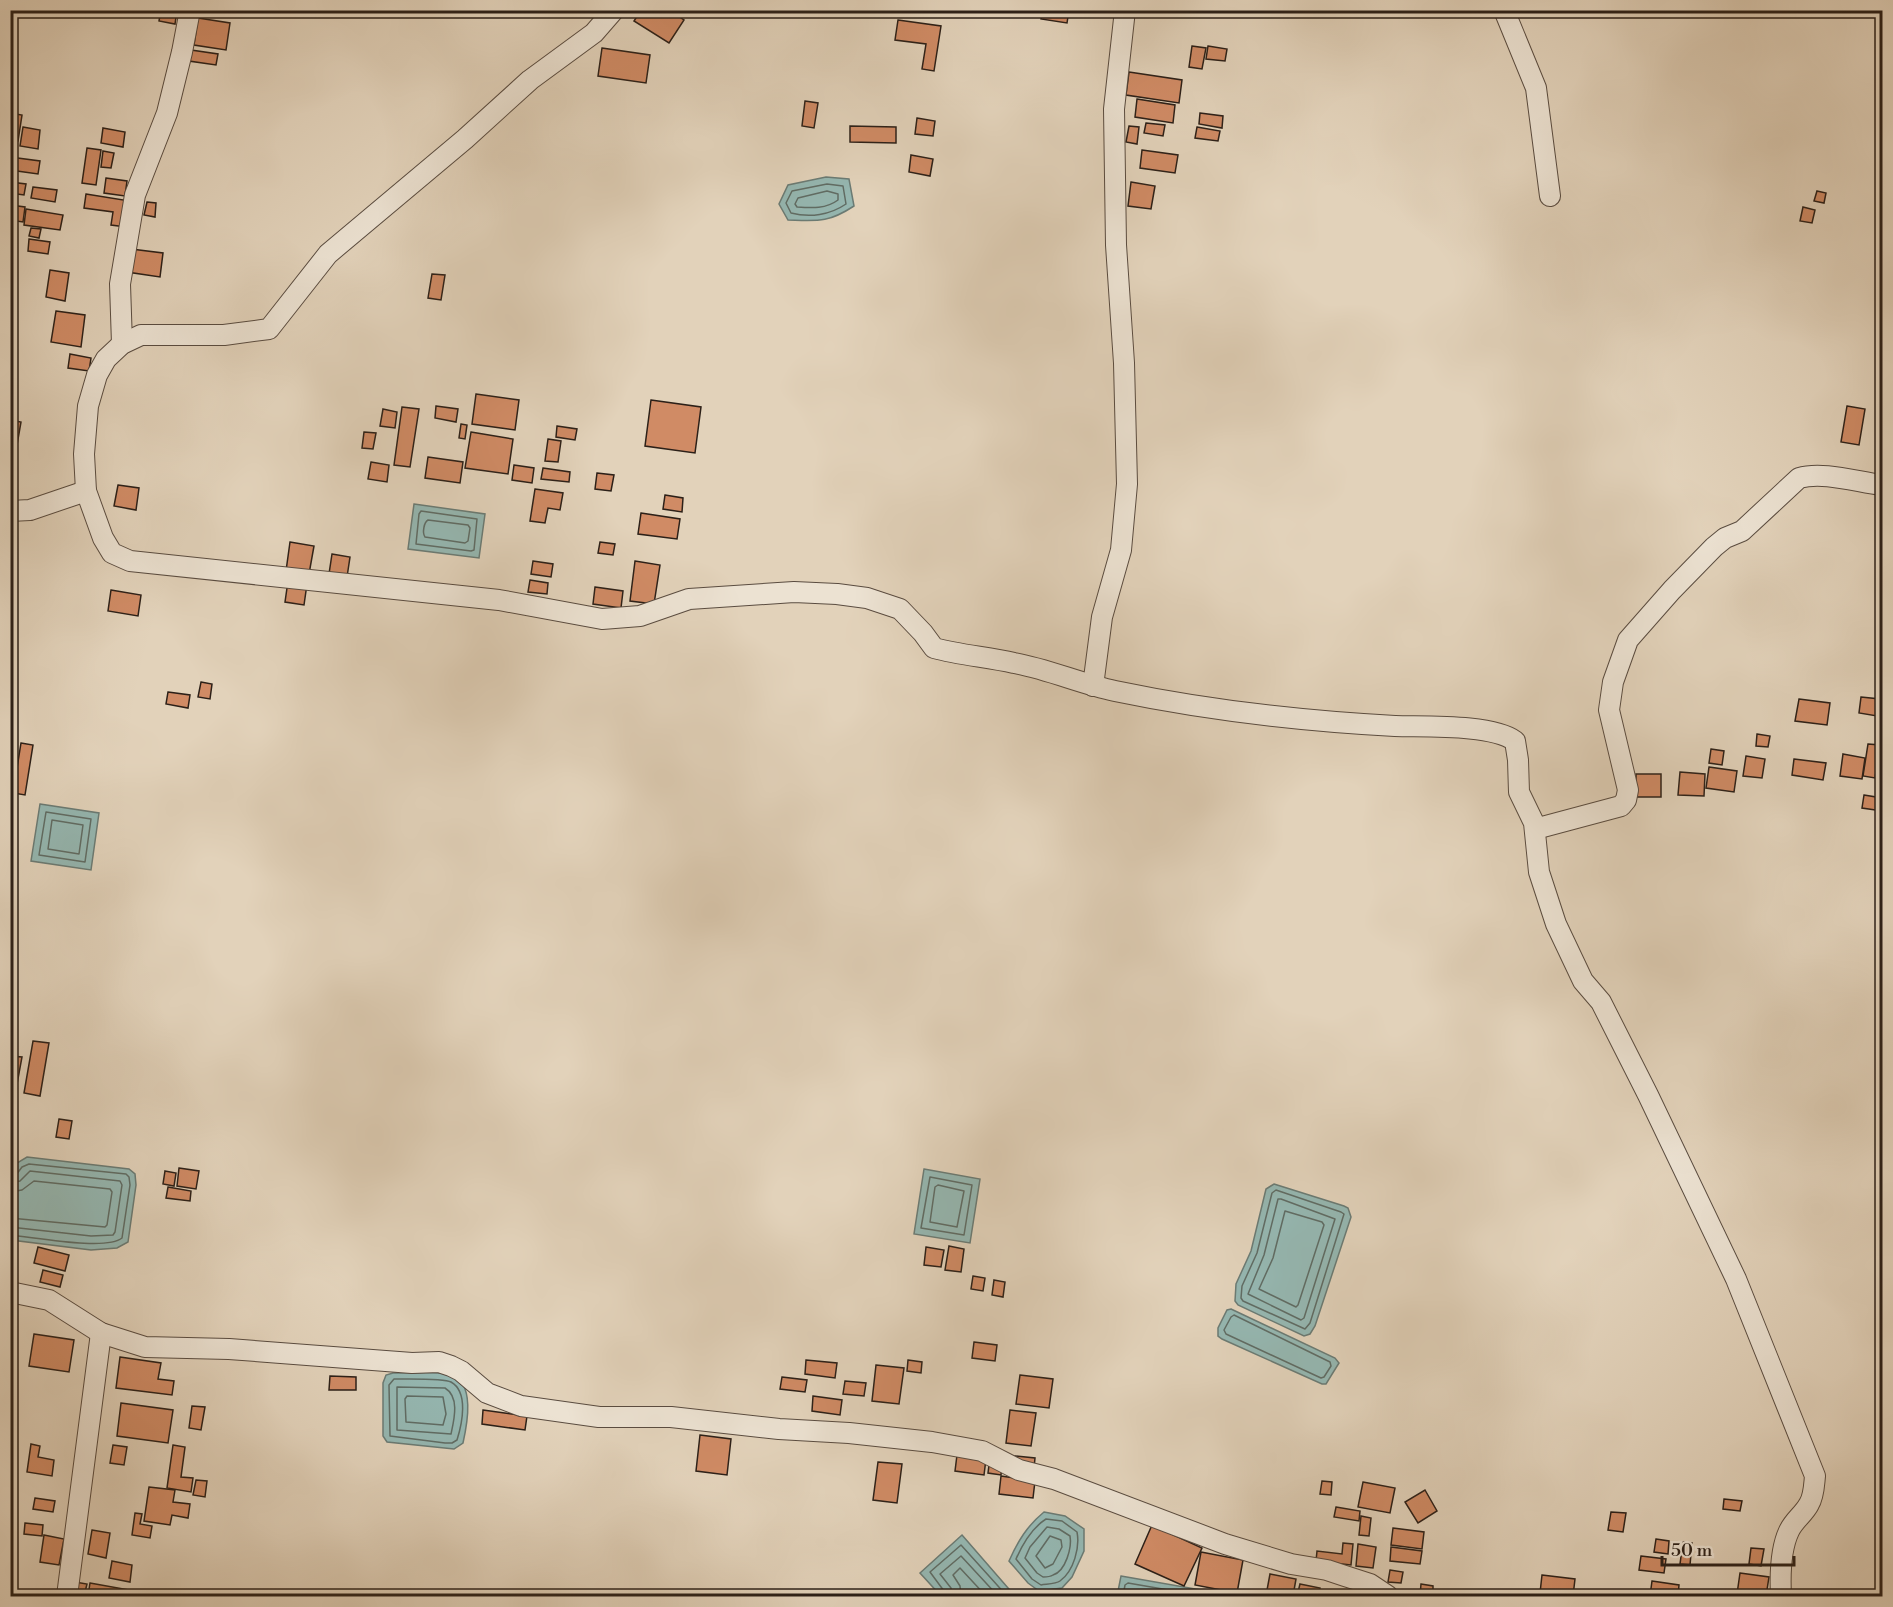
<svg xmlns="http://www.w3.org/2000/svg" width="1893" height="1607" viewBox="0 0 1893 1607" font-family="'Libre Bodoni',serif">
<rect width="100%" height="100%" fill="#e2d2ba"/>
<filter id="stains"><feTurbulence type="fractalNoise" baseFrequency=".00333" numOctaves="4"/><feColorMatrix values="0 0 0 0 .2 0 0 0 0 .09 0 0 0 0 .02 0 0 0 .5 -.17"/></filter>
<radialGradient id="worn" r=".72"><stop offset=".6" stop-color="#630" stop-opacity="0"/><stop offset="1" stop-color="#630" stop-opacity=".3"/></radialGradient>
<!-- water -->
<g fill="#95b7b1" stroke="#6b7b74" stroke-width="1.5">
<path d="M826 177 849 179 854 206C828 223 818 221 788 220L779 204 788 185Z"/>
<path d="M414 504 485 514 479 558 408 549Z"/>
<path d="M40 804 99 813 91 870 31 861Z"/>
<path d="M27 1157 129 1169 135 1174 136 1185 128 1242 117 1248 91 1250 11 1240 12 1170 17 1163Z"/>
<path d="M924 1169 980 1179 970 1243 914 1234Z"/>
<path d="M1274 1184 1344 1206 1348 1208 1351 1217 1315 1326 1310 1334 1304 1336 1238 1305 1235 1301 1236 1284 1251 1251 1266 1189Z"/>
<path d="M1231 1309 1335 1358 1339 1363 1326 1384H1322L1222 1339 1218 1336V1328L1227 1310Z"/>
<path d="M393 1373C406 1373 440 1371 450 1374 476 1382 467 1425 463 1443L454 1449 387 1442 383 1436V1383L386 1375Z"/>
<path d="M1044 1512 1065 1516 1084 1529V1551L1072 1577 1062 1588 1039 1591 1028 1583 1009 1561C1018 1541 1027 1526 1044 1512Z"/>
<path d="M962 1535 1015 1596H941L920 1573Z"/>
<path d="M1121 1576 1213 1592 1212 1596H1117Z"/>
</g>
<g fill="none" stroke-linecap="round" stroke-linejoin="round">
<!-- shore -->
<g stroke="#606c64" stroke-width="1.5">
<path d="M827 184 843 186 846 204C830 215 810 218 791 213L786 203 792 191Z"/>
<path d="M827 191 838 194V200C826 209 812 208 797 207L795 204 798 198Z"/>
<path d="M421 511 477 519 474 550 471 551 416 544 419 514Z"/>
<path d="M428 520 468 525 470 528 468 541 465 543 425 537C422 533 424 522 428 520Z"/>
<path d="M46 812 91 819 85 862 39 855Z"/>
<path d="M52 820 83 825 79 854 48 849Z"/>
<path d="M10 1176 16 1175 22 1167 29 1164 126 1174 129 1177 130 1185 122 1238C106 1251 34 1237 10 1235"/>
<path d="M930 1177 972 1185 964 1235 921 1228Z"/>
<path d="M10 1183 20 1181 30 1171 120 1181 122 1185 115 1232 113 1235 91 1236 10 1227"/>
<path d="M938 1185 964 1191 957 1227 930 1222 935 1187Z"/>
<path d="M1276 1190 1341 1212 1344 1214 1310 1323 1305 1329 1243 1301 1241 1298 1242 1286 1257 1253 1272 1193Z"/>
<path d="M10 1192 22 1190 34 1181 110 1189 112 1192 107 1225 105 1227 10 1218"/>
<path d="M1278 1199H1281L1335 1219 1304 1318 1301 1320 1248 1294 1264 1255Z"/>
<path d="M1285 1211 1322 1222 1324 1225 1298 1305 1296 1307 1259 1289 1273 1258Z"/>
<path d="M1234 1315 1330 1362 1331 1366 1324 1377 1321 1378 1226 1334 1224 1330 1231 1317Z"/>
<path d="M394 1379C405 1379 444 1378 451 1382 469 1392 462 1424 457 1440L452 1443H445L390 1436 389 1385Z"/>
<path d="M397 1387 445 1388C460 1397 454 1420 451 1434L397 1430Z"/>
<path d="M407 1396 443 1397 446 1414 443 1425 406 1422 405 1399Z"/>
<path d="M1046 1519 1062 1521 1077 1532C1080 1547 1074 1571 1060 1581 1056 1584 1047 1584 1041 1585L1032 1579 1016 1559C1023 1543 1032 1528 1046 1519Z"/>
<path d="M1047 1527 1059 1529 1070 1536C1072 1547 1066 1571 1053 1575 1050 1577 1047 1577 1043 1577L1037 1573 1025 1558 1030 1547Z"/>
<path d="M1050 1536 1061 1540 1062 1547 1053 1564 1045 1568 1036 1556Z"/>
<path d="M945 1596 944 1591 930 1572 961 1545 1007 1596"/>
<path d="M952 1596 951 1588 940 1574 961 1556 998 1596"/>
<path d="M961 1596 960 1586 953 1575 960 1568 986 1596"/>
<path d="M1123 1596 1125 1585 1128 1583 1203 1596"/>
</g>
</g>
<!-- building -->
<g fill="#d08b65" stroke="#2c2018" stroke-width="1.5">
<path d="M161 10H177L175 24 159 21Z"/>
<path d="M641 10H669L684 20 669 43 634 21Z"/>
<path d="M1043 10H1069L1067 23 1041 19Z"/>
<path d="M198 18 230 23 226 50 194 45Z"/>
<path d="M898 20 941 26 934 71 922 69 926 44 895 40Z"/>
<path d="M1192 46 1206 48 1202 69 1189 67Z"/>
<path d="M1208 46 1227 49 1225 61 1206 59Z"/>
<path d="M602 48 650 55 646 83 598 76Z"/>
<path d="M191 50 218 54 216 65 189 61Z"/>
<path d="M1129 72 1182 80 1179 103 1126 95Z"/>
<path d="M1137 99 1175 105 1173 123 1135 117Z"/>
<path d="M805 101 818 103 814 128 802 126Z"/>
<path d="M10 113 22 115 18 141 10 140Z"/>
<path d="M1200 113 1223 116 1222 128 1199 124Z"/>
<path d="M917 118 935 121 933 136 915 134Z"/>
<path d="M1146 123 1165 125 1163 136 1144 133Z"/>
<path d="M850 126 896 127V143L850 142Z"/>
<path d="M1129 126 1139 127 1137 144 1126 142Z"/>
<path d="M23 127 40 130 38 149 20 146Z"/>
<path d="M1197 127 1220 131 1218 141 1195 138Z"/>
<path d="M103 128 125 132 123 147 101 143Z"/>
<path d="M87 148 101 150 96 185 82 183Z"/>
<path d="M1142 150 1178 155 1175 173 1140 168Z"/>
<path d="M103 151 114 153 111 168 101 167Z"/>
<path d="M911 155 933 159 930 176 909 172Z"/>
<path d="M10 157 40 161 38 174 10 170Z"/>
<path d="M106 178 127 181 125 196 104 193Z"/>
<path d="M10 182 26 184 24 195 10 193Z"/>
<path d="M1131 182 1155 186 1151 209 1128 206Z"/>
<path d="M33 187 57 190 55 202 31 198Z"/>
<path d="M1817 191 1826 193 1824 203 1814 201Z"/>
<path d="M86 194 130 201 126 227 111 225 113 212 84 208Z"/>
<path d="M147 202 156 203 155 217 144 215Z"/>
<path d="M10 205 25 207 23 222 10 220Z"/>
<path d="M1803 207 1815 210 1812 223 1800 221Z"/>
<path d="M26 209 63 215 60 230 24 225Z"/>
<path d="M31 228 41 229 39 238 29 236Z"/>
<path d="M29 239 50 242 48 254 28 251Z"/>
<path d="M131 249 163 253 160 277 127 272Z"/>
<path d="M50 270 69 273 65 301 46 297Z"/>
<path d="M432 274 445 275 441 300 428 298Z"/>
<path d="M56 311 85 315 81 347 51 342Z"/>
<path d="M70 354 91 358 89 371 68 368Z"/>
<path d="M476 394 519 400 515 430 472 424Z"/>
<path d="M651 400 701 407 695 453 645 446Z"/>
<path d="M436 406 458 409 456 422 435 418Z"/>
<path d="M1847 406 1865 409 1859 445 1841 442Z"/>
<path d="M402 407 419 409 410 467 394 465Z"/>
<path d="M383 409 397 412 395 428 380 426Z"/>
<path d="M10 420 21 422 17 445 10 444Z"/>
<path d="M461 424 467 425 465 439 459 438Z"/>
<path d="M557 426 577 429 575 440 556 437Z"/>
<path d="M364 432 376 433 373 449 362 448Z"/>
<path d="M471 432 513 439 508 474 465 468Z"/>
<path d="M548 439 561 441 558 462 545 461Z"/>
<path d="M428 457 463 462 460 483 425 478Z"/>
<path d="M371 462 389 465 387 482 368 479Z"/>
<path d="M514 465 534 468 532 483 512 480Z"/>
<path d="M543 468 570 472 569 482 541 479Z"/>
<path d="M597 473 614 475 611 491 595 489Z"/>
<path d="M118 485 139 488 136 510 114 506Z"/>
<path d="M535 489 563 493 560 510 548 508 545 523 530 521Z"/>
<path d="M665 495 683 498 682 512 663 509Z"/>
<path d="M641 513 680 519 677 539 638 534Z"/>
<path d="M290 542 314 546 309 574 286 571Z"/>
<path d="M600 542 615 544 613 555 598 553Z"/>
<path d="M332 554 350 557 347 577 329 574Z"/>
<path d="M533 561 553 564 551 577 531 574Z"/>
<path d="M635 561 660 565 654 604 630 601Z"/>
<path d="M530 580 548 583 547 594 528 592Z"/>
<path d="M288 581 307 584 304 605 285 602Z"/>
<path d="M595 587 623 591 621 608 593 604Z"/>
<path d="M111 590 141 595 138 616 108 611Z"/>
<path d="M201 682 212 684 210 699 198 697Z"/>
<path d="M168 692 190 695 188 708 166 704Z"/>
<path d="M1861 697 1880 699 1877 716 1859 713Z"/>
<path d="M1799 699 1830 703 1827 725 1795 721Z"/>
<path d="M1757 734 1770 736 1768 747 1756 746Z"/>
<path d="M21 743 33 745 25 795 13 793Z"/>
<path d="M1868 744 1880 745 1875 778 1863 776Z"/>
<path d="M1711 749 1724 751 1722 765 1709 763Z"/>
<path d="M1843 754 1865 758 1862 779 1840 776Z"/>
<path d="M1746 756 1765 759 1762 778 1743 776Z"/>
<path d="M1794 759 1826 763 1823 780 1792 775Z"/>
<path d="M1709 767 1737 771 1734 792 1706 788Z"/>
<path d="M1680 772 1705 774 1704 796 1678 795Z"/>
<rect x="1636" y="774" width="25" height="23"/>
<path d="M1864 795 1882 798V811L1862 808Z"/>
<path d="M33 1041 49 1043 40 1096 24 1093Z"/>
<path d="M10 1056 22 1057 15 1095H10Z"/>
<path d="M59 1119 72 1121 69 1139 56 1137Z"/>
<path d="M179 1168 199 1171 196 1189 177 1186Z"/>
<path d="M165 1171 176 1173 174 1186 163 1184Z"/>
<path d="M168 1187 191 1191 190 1201 166 1198Z"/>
<path d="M949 1246 964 1249 961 1272 945 1270Z"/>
<path d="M38 1247 69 1255 65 1271 34 1263Z"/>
<path d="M926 1247 944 1250 941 1267 924 1265Z"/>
<path d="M43 1270 63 1275 60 1287 40 1282Z"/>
<path d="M973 1276 985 1278 983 1291 971 1289Z"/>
<path d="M994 1280 1005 1282 1003 1297 992 1295Z"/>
<path d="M34 1334 74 1340 69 1372 29 1366Z"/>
<path d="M974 1342 997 1345 995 1361 972 1358Z"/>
<path d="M120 1357 161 1363 158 1379 174 1381 172 1395 116 1388Z"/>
<path d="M806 1360 837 1363 835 1378 805 1374Z"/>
<path d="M908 1360 922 1362 921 1373 907 1371Z"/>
<path d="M876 1365 904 1368 899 1404 872 1401Z"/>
<path d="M1020 1375 1053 1379 1049 1408 1016 1404Z"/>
<path d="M330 1376 356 1377V1390H329Z"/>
<path d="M782 1377 807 1380 805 1392 780 1389Z"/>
<path d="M845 1381 866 1383 864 1396 843 1394Z"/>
<path d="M813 1396 842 1400 840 1415 812 1411Z"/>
<path d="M121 1403 173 1410 168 1443 117 1436Z"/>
<path d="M192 1406 205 1407 201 1430 189 1428Z"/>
<path d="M483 1410 527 1416 525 1430 482 1424Z"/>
<path d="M1010 1410 1036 1413 1031 1446 1006 1443Z"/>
<path d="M700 1435 731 1439 727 1475 696 1471Z"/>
<path d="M31 1444 40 1446 38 1457 54 1460 52 1476 27 1472Z"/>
<path d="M113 1445 127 1447 124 1465 110 1463Z"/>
<path d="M173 1445 185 1447 181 1477 193 1478 191 1492 167 1488Z"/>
<path d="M957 1455 986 1459 984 1475 955 1471Z"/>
<path d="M1015 1456 1035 1458 1034 1468 1014 1466Z"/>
<path d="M878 1462 902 1464 897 1503 873 1500Z"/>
<path d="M989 1465 1002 1466 1001 1475 988 1473Z"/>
<path d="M1001 1476 1035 1481 1033 1498 999 1494Z"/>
<path d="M196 1480 207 1481 205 1497 193 1495Z"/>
<path d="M1322 1481 1332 1482 1331 1495 1320 1494Z"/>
<path d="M1363 1482 1395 1488 1390 1513 1358 1507Z"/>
<path d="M149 1487 175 1490 173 1502 190 1504 188 1518 172 1515 170 1525 144 1521Z"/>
<path d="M1425 1490 1437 1511 1418 1523 1405 1502Z"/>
<path d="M35 1498 55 1501 53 1512 33 1509Z"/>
<path d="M1724 1499 1742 1501 1740 1511 1723 1509Z"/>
<path d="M1336 1507 1360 1511 1359 1521 1334 1517Z"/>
<path d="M1611 1512 1626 1513 1623 1532 1608 1530Z"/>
<path d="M135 1513 142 1514 140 1524 152 1526 150 1538 132 1535Z"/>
<path d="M1361 1516 1371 1518 1369 1536 1359 1535Z"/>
<path d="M25 1523 43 1525 42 1536 24 1534Z"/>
<path d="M1152 1525 1202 1548 1184 1586 1135 1564Z"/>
<path d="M1393 1528 1424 1532 1422 1549 1391 1545Z"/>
<path d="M92 1530 110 1533 106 1558 88 1554Z"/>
<path d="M44 1535 64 1539 59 1565 40 1562Z"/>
<path d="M1656 1539 1669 1541 1668 1554 1654 1552Z"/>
<path d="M1683 1542 1692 1543 1690 1565 1680 1564Z"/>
<path d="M1343 1543 1353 1544 1351 1565 1316 1561 1317 1551 1342 1554Z"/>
<path d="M1358 1544 1376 1547 1373 1568 1356 1566Z"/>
<path d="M1391 1547 1422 1551 1420 1564 1390 1561Z"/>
<path d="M1751 1548 1764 1549 1761 1566 1749 1564Z"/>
<path d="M1201 1552 1243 1560 1237 1593 1195 1585Z"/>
<path d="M1641 1556 1666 1559 1664 1573 1639 1570Z"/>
<path d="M112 1561 132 1565 130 1582 109 1578Z"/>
<path d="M1390 1570 1403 1572 1401 1583 1388 1582Z"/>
<path d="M1740 1573 1769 1577 1766 1596 1737 1594Z"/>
<path d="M1270 1574 1296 1579 1293 1596H1271L1267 1590Z"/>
<path d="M1542 1575 1575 1579 1573 1596 1540 1593Z"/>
<path d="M1652 1581 1679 1585 1678 1596H1650Z"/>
<path d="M75 1582 87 1584 84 1596H72Z"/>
<path d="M90 1583 135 1591 134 1596H88Z"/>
<path d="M1300 1584 1320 1588 1318 1596H1297Z"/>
<path d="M1421 1584 1433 1586V1591L1446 1593 1445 1596H1420Z"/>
</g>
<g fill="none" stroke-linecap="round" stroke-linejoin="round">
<!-- minor casing -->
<g stroke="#5a4c40" stroke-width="22">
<g id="minor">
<path d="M614 10 594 33 530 80 465 139 328 254 269 329 224 335H141L122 344 106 359 97 375 88 406 84 454 86 491 103 538 112 553 130 561 499 600 602 619 640 616 689 599 794 592 837 594 867 598 900 609 923 633 934 648C960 655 987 657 1014 663 1048 669 1081 684 1115 691 1206 710 1302 721 1395 726 1425 727 1492 724 1515 741L1518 760 1519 792 1534 823 1539 872 1556 924 1583 981 1601 1002 1648 1095 1736 1279 1815 1476C1814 1485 1814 1496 1809 1504 1804 1514 1794 1520 1789 1531 1780 1550 1780 1576 1781 1596"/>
<path d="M1504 10 1536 88 1550 196"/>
<path d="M122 344 120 284 135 195 167 113 182 52 190 10"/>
<path d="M10 511 30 510 86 491"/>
<path d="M1093 686 1102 617 1121 550 1127 484 1124 363 1116 245 1114 109 1125 10"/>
<path d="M1535 829 1621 806 1626 800 1628 790 1609 710 1613 682 1628 640 1672 590 1714 547 1725 538 1742 531 1799 478C1823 471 1857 482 1882 485"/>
<path d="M10 1292 49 1300 101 1333 145 1347 229 1349 412 1363 439 1362 451 1366 461 1371 487 1393 521 1406 599 1417H671L779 1429 849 1433 932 1442 982 1451 1019 1470 1054 1479 1225 1544 1291 1564 1327 1570 1345 1576 1370 1584 1388 1596"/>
<path d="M67 1596 101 1333"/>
</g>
</g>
<!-- minor -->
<use href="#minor" stroke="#ece2d2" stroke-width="20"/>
</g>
<!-- margin -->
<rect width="1893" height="1607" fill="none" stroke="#e2d2ba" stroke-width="36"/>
<rect x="12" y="12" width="1869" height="1583" fill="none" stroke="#2c2018" stroke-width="3"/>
<rect x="18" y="18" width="1857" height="1571" fill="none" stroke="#2c2018" stroke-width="1.5"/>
<!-- scale -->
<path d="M1662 1556v9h132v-9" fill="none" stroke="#2c2018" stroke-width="3"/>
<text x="1671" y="1556" font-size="18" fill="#2c2018" stroke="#ece2d2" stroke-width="4.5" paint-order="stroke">50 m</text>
<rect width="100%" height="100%" filter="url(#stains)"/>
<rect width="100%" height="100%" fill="url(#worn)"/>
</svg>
